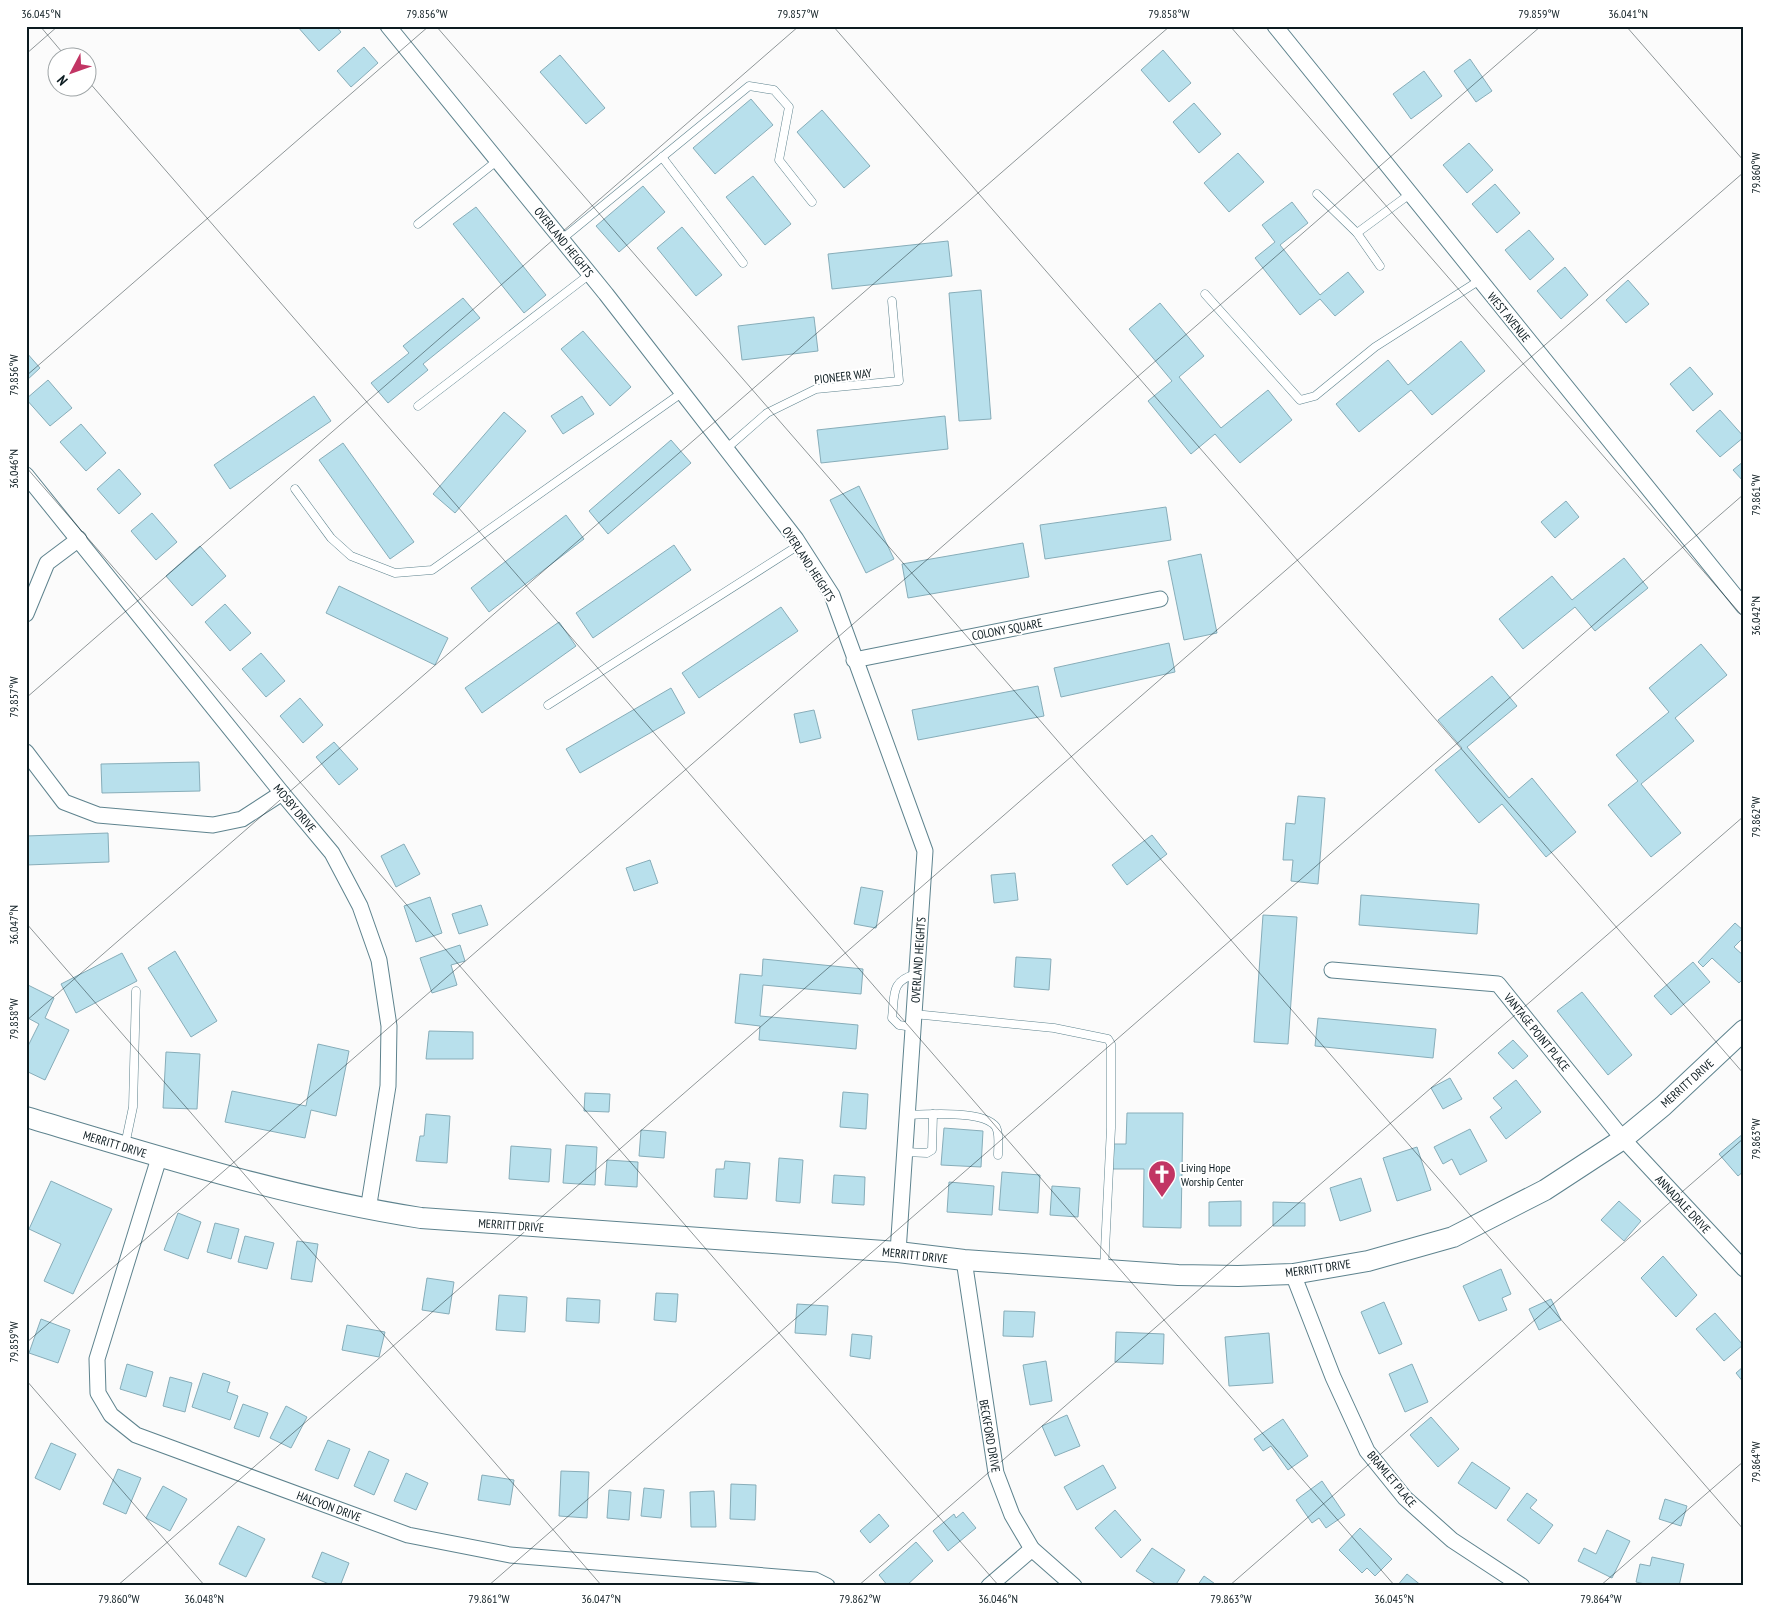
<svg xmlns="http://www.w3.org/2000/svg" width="1770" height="1612" viewBox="0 0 1770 1612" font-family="'PT Sans Narrow',sans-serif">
<rect width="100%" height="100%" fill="#fbfbfb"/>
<!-- building -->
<g fill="#b8e0ec" stroke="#87adb9">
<path d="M297 26H336L341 32 319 51Z"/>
<path d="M364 47 378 63 351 87 337 71Z"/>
<path d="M1163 50 1191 83 1169 102 1141 70Z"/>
<path d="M560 55 605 108 586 124 540 72Z"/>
<path d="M1470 59 1492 91 1476 102 1454 71Z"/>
<path d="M1424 71 1442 96 1411 119 1393 94Z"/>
<path d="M751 99 773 125 715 174 693 148Z"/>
<path d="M1194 103 1221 134 1199 153 1173 122Z"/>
<path d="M822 110 870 166 844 188 797 132Z"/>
<path d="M1469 143 1493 170 1467 193 1443 165Z"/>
<path d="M1238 153 1264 182 1229 212 1204 183Z"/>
<path d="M753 176 791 224 765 245 726 197Z"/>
<path d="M1495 184 1520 213 1497 233 1472 204Z"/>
<path d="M643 186 665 212 619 252 596 226Z"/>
<path d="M1292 202 1308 223 1280 245 1320 295 1348 272 1364 292 1335 316 1320 299 1300 315 1255 258 1275 242 1262 225Z"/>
<path d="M476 207 546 295 524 313 453 224Z"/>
<path d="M682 227 722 275 696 296 657 248Z"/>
<path d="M1529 230 1554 259 1530 280 1505 250Z"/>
<path d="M948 241 952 276 832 289 828 254Z"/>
<path d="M1565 267 1588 295 1561 319 1537 291Z"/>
<path d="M1628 280 1649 304 1626 323 1606 300Z"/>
<path d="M981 290 991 419 959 421 949 293Z"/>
<path d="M463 298 480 318 423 364 428 370 388 403 371 383 409 353 403 346Z"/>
<path d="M1160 303 1204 356 1179 377 1221 428 1268 390 1292 420 1240 463 1215 434 1191 454 1148 401 1172 381 1129 329Z"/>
<path d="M814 317 818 351 742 360 738 326Z"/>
<path d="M583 331 631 387 610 406 561 349Z"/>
<path d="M1461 341 1485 371 1432 415 1411 390 1359 432 1336 404 1388 360 1408 385Z"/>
<path d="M26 352 40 368 26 381Z"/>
<path d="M1690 367 1713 394 1693 411 1670 384Z"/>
<path d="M48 380 72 408 50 426 26 399Z"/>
<path d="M314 396 331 421 230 489 214 465Z"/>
<path d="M582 396 594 414 563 434 551 416Z"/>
<path d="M1720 410 1744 437 1720 457 1696 431Z"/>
<path d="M504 412 526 431 455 513 433 494Z"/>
<path d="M945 416 948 449 821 463 817 430Z"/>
<path d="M81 424 106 453 86 471 60 442Z"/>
<path d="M671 440 691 463 608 534 589 511Z"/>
<path d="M343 443 414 542 390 559 319 460Z"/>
<path d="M1744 461V482L1733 470Z"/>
<path d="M119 469 141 494 119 514 97 489Z"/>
<path d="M859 486 894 559 866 573 830 500Z"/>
<path d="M1566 501 1579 517 1555 538 1541 522Z"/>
<path d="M1166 507 1171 540 1045 559 1040 525Z"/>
<path d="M152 513 177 542 156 560 131 531Z"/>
<path d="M566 515 584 539 489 612 471 588Z"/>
<path d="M1023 543 1029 577 908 598 902 564Z"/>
<path d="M674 545 691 570 593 638 576 613Z"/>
<path d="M200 546 226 576 192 606 166 576Z"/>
<path d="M1201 554 1217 633 1184 640 1168 561Z"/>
<path d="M1624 558 1648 588 1595 631 1575 607 1523 649 1499 619 1552 576 1572 600Z"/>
<path d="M339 586 448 638 435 665 326 613Z"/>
<path d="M225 604 251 633 230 651 205 622Z"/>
<path d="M781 607 798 631 699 698 682 673Z"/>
<path d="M559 622 576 646 482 713 465 688Z"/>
<path d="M1169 643 1175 672 1061 697 1054 668Z"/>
<path d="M1701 644 1727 675 1675 718 1694 741 1641 784 1681 833 1651 857 1608 805 1638 781 1616 755 1669 712 1649 688Z"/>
<path d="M261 653 285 681 266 697 242 669Z"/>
<path d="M1492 676 1517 706 1467 747 1509 798 1532 778 1576 832 1546 857 1502 804 1479 823 1435 770 1462 748 1438 720Z"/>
<path d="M1038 686 1044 716 918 740 912 710Z"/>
<path d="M671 688 685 713 580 773 566 749Z"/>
<path d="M300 698 323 725 303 743 280 716Z"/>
<path d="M814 710 821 738 800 743 794 714Z"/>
<path d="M334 742 358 769 339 785 316 757Z"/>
<path d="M199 762 200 791 102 793 101 764Z"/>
<path d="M1298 796 1325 798 1318 884 1291 881 1293 860H1283L1286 823 1295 824Z"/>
<path d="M108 833 109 862 26 865V836Z"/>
<path d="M1152 835 1167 854 1127 885 1112 865Z"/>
<path d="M404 844 420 874 396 887 381 856Z"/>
<path d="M650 860 658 883 634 891 626 868Z"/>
<path d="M1015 873 1018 900 994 903 991 875Z"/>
<path d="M861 887 883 891 876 928 854 924Z"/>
<path d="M1361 895 1479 904 1477 934 1359 925Z"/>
<path d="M430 897 442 933 416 942 404 906Z"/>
<path d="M481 905 488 925 459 934 452 914Z"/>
<path d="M1263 915 1297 917 1288 1044 1254 1042Z"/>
<path d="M1735 923 1744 931V937L1734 947 1744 956V978L1739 983 1712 958 1703 967 1698 962Z"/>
<path d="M460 945 465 961 451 965 457 985 432 993 420 958Z"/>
<path d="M175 951 217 1021 191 1037 148 968Z"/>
<path d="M122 953 137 981 76 1013 61 984Z"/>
<path d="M1016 957 1051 959 1049 990 1014 987Z"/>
<path d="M763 959 863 969 861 994 763 985 760 1016 858 1025 856 1049 759 1040 760 1026 735 1023 740 974 762 976Z"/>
<path d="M1693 962 1710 982 1671 1015 1654 996Z"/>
<path d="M26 984 54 998 45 1018 69 1030 45 1080 26 1071V1050L39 1024 26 1017Z"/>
<path d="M1582 992 1632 1055 1608 1075 1557 1011Z"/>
<path d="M1318 1018 1436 1029 1433 1058 1315 1046Z"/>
<path d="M429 1031 473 1032V1059H426Z"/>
<path d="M1513 1040 1528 1056 1513 1069 1498 1053Z"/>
<path d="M318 1044 349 1051 336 1116 311 1110 305 1138 225 1122 232 1091 306 1106Z"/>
<path d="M166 1052 200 1054 197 1109 163 1108Z"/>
<path d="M1450 1078 1462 1099 1443 1109 1431 1088Z"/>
<path d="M1516 1080 1541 1112 1506 1139 1490 1117 1502 1108 1493 1098Z"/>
<path d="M843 1092 868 1094 866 1129 840 1127Z"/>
<path d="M585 1093 610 1094 609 1112 584 1111Z"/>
<path d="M1127 1113H1183L1181 1228 1143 1227 1144 1169H1112V1144H1126Z"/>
<path d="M426 1114 450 1116 447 1163 416 1161 420 1136H424Z"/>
<path d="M944 1128 983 1131 981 1167 941 1165Z"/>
<path d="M1470 1129 1487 1161 1460 1175 1452 1159 1443 1164 1434 1147Z"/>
<path d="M641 1130 666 1132 664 1158 639 1156Z"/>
<path d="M1744 1133V1171L1738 1176 1719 1154Z"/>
<path d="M566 1145 597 1147 595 1185 563 1183Z"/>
<path d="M511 1146 551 1149 549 1182 509 1179Z"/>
<path d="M1417 1147 1431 1190 1397 1201 1383 1158Z"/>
<path d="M779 1158 803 1160 800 1203 776 1201Z"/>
<path d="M607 1160 638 1162 637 1187 605 1185Z"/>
<path d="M725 1161 750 1163 747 1199 714 1197 716 1169H724Z"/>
<path d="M1002 1172 1040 1175 1038 1213 999 1210Z"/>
<path d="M834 1175 865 1177 864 1205 832 1203Z"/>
<path d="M1361 1178 1371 1211 1340 1221 1330 1188Z"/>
<path d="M51 1181 112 1209 73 1294 44 1281 61 1244 29 1229Z"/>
<path d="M949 1182 994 1186 992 1215 947 1212Z"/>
<path d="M1052 1186 1080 1188 1078 1217 1050 1215Z"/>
<path d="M1241 1201V1226H1209V1202Z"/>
<path d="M1619 1201 1641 1221 1624 1241 1601 1220Z"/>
<path d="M1273 1202 1305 1203V1226H1273Z"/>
<path d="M178 1213 201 1222 188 1259 164 1250Z"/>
<path d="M215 1223 239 1229 231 1259 207 1252Z"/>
<path d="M245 1236 274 1243 267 1269 238 1262Z"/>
<path d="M297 1241 318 1244 312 1282 291 1279Z"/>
<path d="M1663 1256 1697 1295 1676 1317 1641 1278Z"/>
<path d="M1501 1269 1511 1294 1502 1298 1507 1310 1479 1321 1463 1286Z"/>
<path d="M427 1278 454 1282 449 1314 422 1310Z"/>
<path d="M656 1293 678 1294 676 1322 654 1320Z"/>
<path d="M499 1295 527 1297 525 1332 496 1330Z"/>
<path d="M567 1298 600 1300 599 1323 566 1321Z"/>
<path d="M1551 1299 1561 1320 1539 1330 1529 1309Z"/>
<path d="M1384 1302 1402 1344 1379 1354 1361 1312Z"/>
<path d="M797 1304 828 1306 826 1335 795 1333Z"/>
<path d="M1004 1311 1035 1312 1033 1337 1003 1336Z"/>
<path d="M1715 1313 1743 1345 1724 1361 1696 1329Z"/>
<path d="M41 1319 70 1330 58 1363 29 1353Z"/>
<path d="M347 1325 385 1332 379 1357 342 1350Z"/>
<path d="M1116 1332 1164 1334 1163 1364 1115 1362Z"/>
<path d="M1269 1333 1273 1383 1229 1386 1225 1337Z"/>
<path d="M852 1334 872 1336 870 1359 850 1356Z"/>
<path d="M1046 1361 1052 1401 1030 1405 1023 1365Z"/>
<path d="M127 1364 153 1372 146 1397 120 1389Z"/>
<path d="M1412 1364 1428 1402 1405 1412 1389 1374Z"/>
<path d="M1744 1366V1383L1736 1373Z"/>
<path d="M203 1373 230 1382 227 1392 238 1396 230 1420 192 1407Z"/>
<path d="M170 1377 192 1383 185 1412 163 1406Z"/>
<path d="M243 1404 268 1413 259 1437 234 1428Z"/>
<path d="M286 1406 307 1417 291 1448 270 1438Z"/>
<path d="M1067 1415 1080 1446 1055 1456 1042 1426Z"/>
<path d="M1431 1417 1459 1449 1438 1467 1410 1435Z"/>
<path d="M1283 1419 1308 1456 1288 1470 1271 1446 1263 1451 1254 1439Z"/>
<path d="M328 1440 350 1449 338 1479 315 1470Z"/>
<path d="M51 1443 76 1454 60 1490 35 1478Z"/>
<path d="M369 1451 389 1460 374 1495 354 1486Z"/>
<path d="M1472 1462 1510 1488 1496 1509 1458 1483Z"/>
<path d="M1103 1465 1116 1488 1077 1510 1064 1487Z"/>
<path d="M118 1469 141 1478 126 1514 103 1504Z"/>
<path d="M561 1471 589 1472 587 1518 559 1516Z"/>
<path d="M406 1473 428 1483 416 1510 394 1501Z"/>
<path d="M482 1475 514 1480 510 1505 478 1500Z"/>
<path d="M1322 1481 1345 1515 1326 1528 1319 1518 1312 1523 1296 1500Z"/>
<path d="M731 1484 756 1485 755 1520 730 1519Z"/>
<path d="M163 1486 187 1499 170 1531 146 1518Z"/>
<path d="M644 1488 664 1490 661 1518 641 1516Z"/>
<path d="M609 1490 631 1492 629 1520 607 1518Z"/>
<path d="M714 1491 716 1527H691L690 1492Z"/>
<path d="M1527 1493 1537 1500 1530 1508 1553 1525 1539 1544 1507 1520Z"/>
<path d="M1665 1499 1687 1506 1681 1526 1659 1519Z"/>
<path d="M1115 1510 1141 1540 1121 1558 1095 1528Z"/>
<path d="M963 1512 976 1528 948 1551 933 1531 954 1514 956 1518Z"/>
<path d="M879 1514 889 1526 870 1543 860 1531Z"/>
<path d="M238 1526 265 1539 246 1577 219 1564Z"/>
<path d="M1360 1528 1392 1559 1375 1576 1367 1568 1362 1573 1339 1550Z"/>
<path d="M1607 1530 1630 1541 1612 1578 1578 1561 1584 1548 1596 1554Z"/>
<path d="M916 1542 933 1561 906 1586H888L879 1575Z"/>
<path d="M1152 1548 1185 1570 1175 1586H1159L1136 1571Z"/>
<path d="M322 1552 349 1563 340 1586H334L312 1577Z"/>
<path d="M1652 1557 1684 1564 1679 1586H1654L1636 1582 1640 1564 1650 1566Z"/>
<path d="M1407 1574 1422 1586H1397Z"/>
<path d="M1204 1576 1218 1586H1197Z"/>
</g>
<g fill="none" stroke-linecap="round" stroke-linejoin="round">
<!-- lane casing -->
<g stroke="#5e838e" stroke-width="9">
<g id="lane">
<path d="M662 157 743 263"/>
<path d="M1317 194 1357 233 1410 194"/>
<path d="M418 224 498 160"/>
<path d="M1357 233 1380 266"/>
<path d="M562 239 749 86 774 90 789 107 779 160 812 202"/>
<path d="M1205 294 1300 400 1315 396 1375 347 1480 280"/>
<path d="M418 406 590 274"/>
<path d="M727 448 767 413 816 389 899 381 892 301"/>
<path d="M295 489 331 538 351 556 395 573 432 570 683 392"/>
<path d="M548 705 799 545"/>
<path d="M914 1014 1054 1028 1108 1039 1111 1044V1128L1104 1270"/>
<path d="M913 1027 899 1025 892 1018C895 995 890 981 916 974"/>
<path d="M908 1115C927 1114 985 1110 996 1127 1000 1135 998 1146 998 1155"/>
<path d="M125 1145 133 1107 136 991"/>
<path d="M905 1152 927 1153 932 1150 933 1114"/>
</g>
</g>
<!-- street casing -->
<g stroke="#5e838e" stroke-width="17">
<g id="street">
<path d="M388 26 606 294 796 539 832 595 925 851 898 1252"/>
<path d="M1275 26 1744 607"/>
<path d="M26 475 282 793 332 853 360 906 379 960 389 1026 388 1086 368 1210"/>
<path d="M26 614 47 563 79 539"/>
<path d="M854 660 1160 599"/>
<path d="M26 752 64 802 98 815 213 825 242 819 282 793"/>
<path d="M1332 970 1498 984 1623 1139 1744 1269"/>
<path d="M159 1158 97 1359 98 1393 111 1415 136 1435 408 1535 510 1555 815 1580 827 1586"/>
<path d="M964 1260 996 1473 1012 1515 1032 1549 1074 1586"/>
<path d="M1293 1274 1333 1377 1367 1451 1405 1498 1452 1540 1522 1586"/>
<path d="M989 1586 1032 1549"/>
</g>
</g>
<!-- secondary casing -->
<g stroke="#5e838e" stroke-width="22">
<path id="secondary" d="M26 1117C157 1156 286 1197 421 1218L898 1252 964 1260 1178 1275 1238 1276 1293 1274 1368 1261 1453 1237 1545 1190 1623 1139 1663 1106 1744 1030"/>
</g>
<!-- lane -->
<use href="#lane" stroke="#fff" stroke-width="8"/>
<!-- street -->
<use href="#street" stroke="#fff" stroke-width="15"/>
<!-- secondary -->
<use href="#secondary" stroke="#fff" stroke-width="20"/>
</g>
<!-- ticks -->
<path fill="none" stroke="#0c1b20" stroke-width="1" stroke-opacity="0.45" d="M40 26 67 58M436 26 1744 1530M833 26 1744 1074M1230 26 1744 618M1626 26 1744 161M26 54 58 26M88 81 1395 1586M26 376 429 26M26 467 999 1586M26 698 799 26M26 923 602 1586M26 1021 1170 26M26 1343 1541 26M26 1380 205 1586M117 1586 1744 172M488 1586 1744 494M858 1586 1744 816M1229 1586 1744 1138M1600 1586 1744 1461"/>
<!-- icons -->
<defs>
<g id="church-pin" transform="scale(1.4375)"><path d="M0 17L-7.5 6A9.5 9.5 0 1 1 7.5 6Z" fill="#c23564" stroke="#fff"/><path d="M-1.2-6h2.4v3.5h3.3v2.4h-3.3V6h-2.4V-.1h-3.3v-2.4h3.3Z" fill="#fff"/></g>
</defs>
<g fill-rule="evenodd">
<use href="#church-pin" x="1162" y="1174"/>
</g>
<g text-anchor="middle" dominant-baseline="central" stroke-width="4" stroke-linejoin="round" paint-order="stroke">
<!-- street labels -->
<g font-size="12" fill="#0c1b20" stroke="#fff">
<text transform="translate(564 242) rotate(51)">OVERLAND HEIGHTS</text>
<text transform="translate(1509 317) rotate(51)">WEST AVENUE</text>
<text transform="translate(843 376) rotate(-7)">PIONEER WAY</text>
<text transform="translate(809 564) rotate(57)">OVERLAND HEIGHTS</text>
<text transform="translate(1007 629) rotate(-11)">COLONY SQUARE</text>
<text transform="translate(295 808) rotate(50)">MOSBY DRIVE</text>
<text transform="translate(918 960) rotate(-86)">OVERLAND HEIGHTS</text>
<text transform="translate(1537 1032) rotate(51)">VANTAGE POINT PLACE</text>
<text transform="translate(1687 1083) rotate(-42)">MERRITT DRIVE</text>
<text transform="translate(115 1144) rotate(17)">MERRITT DRIVE</text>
<text transform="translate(1683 1204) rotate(47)">ANNADALE DRIVE</text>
<text transform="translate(511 1225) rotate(4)">MERRITT DRIVE</text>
<text transform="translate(915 1255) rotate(6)">MERRITT DRIVE</text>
<text transform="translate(1318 1268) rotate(-8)">MERRITT DRIVE</text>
<text transform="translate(990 1436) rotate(80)">BECKFORD DRIVE</text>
<text transform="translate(1392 1479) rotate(50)">BRAMLET PLACE</text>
<text transform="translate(329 1506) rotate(20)">HALCYON DRIVE</text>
</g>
<!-- poi labels -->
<g font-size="12" fill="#0c1b20" stroke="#fff" text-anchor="start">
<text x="1181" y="1167">Living Hope<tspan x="1181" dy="14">Worship Center</tspan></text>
</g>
</g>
<!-- border -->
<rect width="1770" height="1612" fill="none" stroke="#ffffff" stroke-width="55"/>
<!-- north arrow -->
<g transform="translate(72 72) rotate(229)"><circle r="24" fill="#ffffff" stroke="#9ea4a6"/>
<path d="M0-4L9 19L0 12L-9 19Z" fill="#c23564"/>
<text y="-8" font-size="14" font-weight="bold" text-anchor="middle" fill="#0c1b20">N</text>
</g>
<rect x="28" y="28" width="1714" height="1556" fill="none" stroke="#0c1b20" stroke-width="2"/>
<g font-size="12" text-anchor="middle" fill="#0c1b20">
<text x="41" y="18">36.045°N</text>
<text x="427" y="18">79.856°W</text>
<text x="798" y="18">79.857°W</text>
<text x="1169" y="18">79.858°W</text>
<text x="1539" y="18">79.859°W</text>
<text x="1628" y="18">36.041°N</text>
<text transform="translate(1756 173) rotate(-90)" y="4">79.860°W</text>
<text transform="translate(14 375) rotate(-90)" y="4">79.856°W</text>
<text transform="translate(14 469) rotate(-90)" y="4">36.046°N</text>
<text transform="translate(1756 495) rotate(-90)" y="4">79.861°W</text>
<text transform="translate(1756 616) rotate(-90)" y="4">36.042°N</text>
<text transform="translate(14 697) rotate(-90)" y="4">79.857°W</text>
<text transform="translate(1756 817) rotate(-90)" y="4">79.862°W</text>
<text transform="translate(14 925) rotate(-90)" y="4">36.047°N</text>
<text transform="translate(14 1019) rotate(-90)" y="4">79.858°W</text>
<text transform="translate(1756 1139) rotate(-90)" y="4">79.863°W</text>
<text transform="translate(14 1342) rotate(-90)" y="4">79.859°W</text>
<text transform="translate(1756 1462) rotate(-90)" y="4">79.864°W</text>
<text x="119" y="1603">79.860°W</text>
<text x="204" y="1603">36.048°N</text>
<text x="489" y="1603">79.861°W</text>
<text x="601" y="1603">36.047°N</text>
<text x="860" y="1603">79.862°W</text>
<text x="998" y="1603">36.046°N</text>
<text x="1231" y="1603">79.863°W</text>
<text x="1394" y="1603">36.045°N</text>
<text x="1601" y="1603">79.864°W</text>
</g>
</svg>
